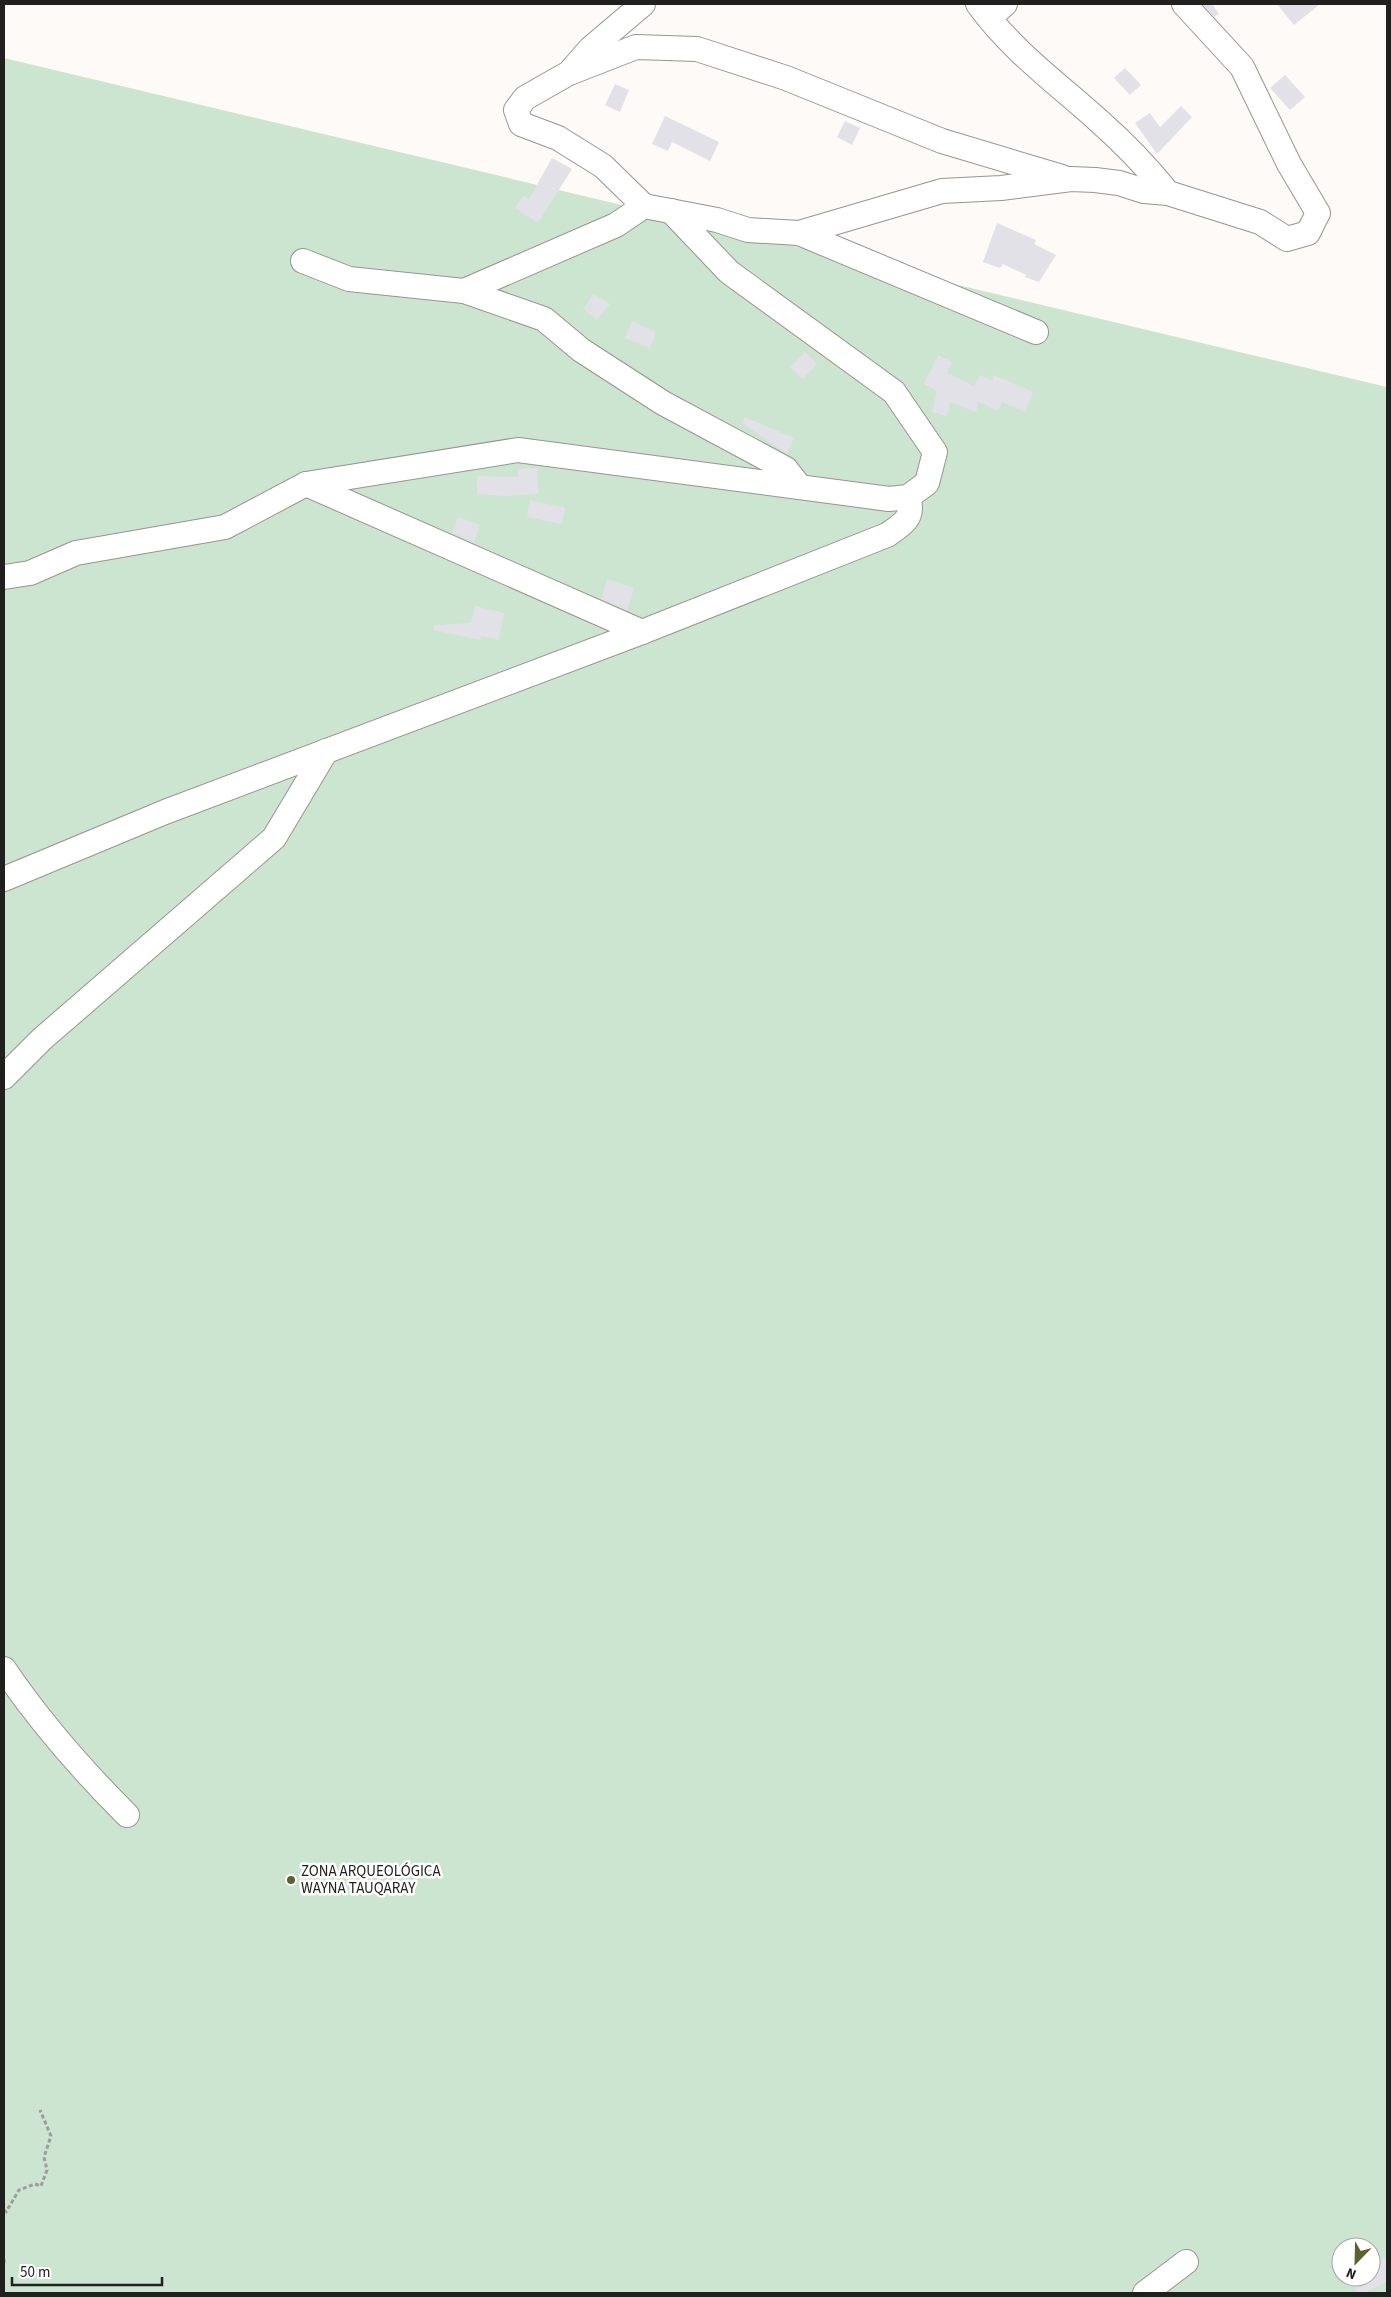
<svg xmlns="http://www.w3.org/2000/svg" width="1391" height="2297" viewBox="0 0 1391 2297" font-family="'Source Sans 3',sans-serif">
<rect width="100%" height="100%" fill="#fefaf7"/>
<!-- green -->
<path fill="#cce5d0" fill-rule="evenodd" d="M4 58 1387 387V2293H4ZM1341 2247H1371V2277H1341Z"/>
<!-- building -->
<g fill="#e1e1e7">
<path d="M1202 4H1212L1219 14 1214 17Z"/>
<path d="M1277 4H1320L1294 25Z"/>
<path d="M1125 68 1141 85 1130 95 1114 78Z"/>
<path d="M1285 75 1305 97 1290 110 1270 88Z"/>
<path d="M615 84 629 90 620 112 605 105Z"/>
<path d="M1181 106 1192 117 1157 154 1135 123 1150 113 1160 127Z"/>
<path d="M665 116 719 142 710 161 672 142 668 151 652 144Z"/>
<path d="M845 121 860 128 852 145 837 137Z"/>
<path d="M552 158 572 169 538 223 515 208 523 196 529 199Z"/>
<path d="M997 223 1036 240 1034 244 1056 255 1039 282 1025 277 1026 275 1003 264 1000 268 983 262Z"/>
<path d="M594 294 610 304 597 320 583 309Z"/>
<path d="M632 321 656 332 650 348 625 338Z"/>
<path d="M805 352 817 364 803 379 790 367Z"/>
<path d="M938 355 952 362 947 373 974 386 980 375 992 381 994 375 1033 392 1025 412 1002 402 998 411 979 402 976 412 950 402 947 416 932 412 937 391 924 384Z"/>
<path d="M745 417 794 438 787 454 742 423Z"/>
<path d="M537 468 538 494 506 496 477 494V476L518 477V469Z"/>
<path d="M530 500 565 508 562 524 527 517Z"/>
<path d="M458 517 480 525 474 542 452 533Z"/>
<path d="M607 579 634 588 627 610 601 599Z"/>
<path d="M475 606 504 613 499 640 481 636 480 640 434 630V625L471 623Z"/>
<path d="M1387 2256V2281L1365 2293H1358L1349 2277H1371V2265Z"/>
</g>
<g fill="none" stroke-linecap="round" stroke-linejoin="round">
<!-- minor casing -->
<g stroke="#98948f" stroke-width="26">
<g id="minor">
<path d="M643 4 590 49 569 73 525 98 516 110 521 124 558 138 603 166 644 206 616 225 464 291 544 319 581 350 663 403 786 469 800 487"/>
<path d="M978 4C1011 50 1058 84 1099 121 1124 143 1147 167 1168 193"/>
<path d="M989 18 1005 4"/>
<path d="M572 72 636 47 697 49 786 78 942 141 1062 177"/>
<path d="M644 206 717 220 748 230 799 233 942 191 1001 188 1071 179 1095 180 1119 183 1144 191 1168 193 1260 222 1287 239 1308 233 1318 213 1289 164 1242 67 1184 4"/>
<path d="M799 233 1036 332"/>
<path d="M303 261 349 279 464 291"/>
<path d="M306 484 642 632"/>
<path d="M4 577 30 573 76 553 225 527 306 484 518 450 889 499 908 497 927 483 935 452 894 392 729 272 671 211"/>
<path d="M4 879 165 812 642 632 887 535C903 524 915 518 908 497"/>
<path d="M4 1077 42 1039 274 838 326 751"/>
<path d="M4 1669C40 1722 81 1769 127 1815"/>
<path d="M1145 2293 1186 2262"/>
</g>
</g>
<!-- path -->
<g stroke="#9f9c99" stroke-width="3" stroke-dasharray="4 2.5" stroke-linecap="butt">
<path d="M4 2210 6 2212 19 2190 35 2184 41 2186 47 2170 44 2157 51 2136 40 2110"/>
<path d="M4 2259V2263"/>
</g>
<!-- minor -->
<use href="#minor" stroke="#fff" stroke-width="24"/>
</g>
<!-- markers -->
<circle fill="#5d612f" stroke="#fff" stroke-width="2" cx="291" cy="1880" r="5"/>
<g text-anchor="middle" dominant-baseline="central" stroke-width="5" stroke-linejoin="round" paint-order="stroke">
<!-- poi labels -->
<g font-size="15" fill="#21201e" stroke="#fff" text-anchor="start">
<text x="301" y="1871">ZONA ARQUEOLÓGICA<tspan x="301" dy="17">WAYNA TAUQARAY</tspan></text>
</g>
</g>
<!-- border -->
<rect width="1391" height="2297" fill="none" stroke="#21201e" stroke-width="10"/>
<!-- north arrow -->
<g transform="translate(1356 2262) rotate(203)"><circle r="24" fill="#ffffff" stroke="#a6a6a5"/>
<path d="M0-4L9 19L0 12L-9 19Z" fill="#5d612f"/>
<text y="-8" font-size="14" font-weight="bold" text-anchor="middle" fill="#21201e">N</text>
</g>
<!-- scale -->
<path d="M12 2277v8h150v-8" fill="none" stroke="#21201e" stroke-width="2.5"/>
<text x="20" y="2277" font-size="15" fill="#21201e" stroke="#ffffff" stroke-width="4" paint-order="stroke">50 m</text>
</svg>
